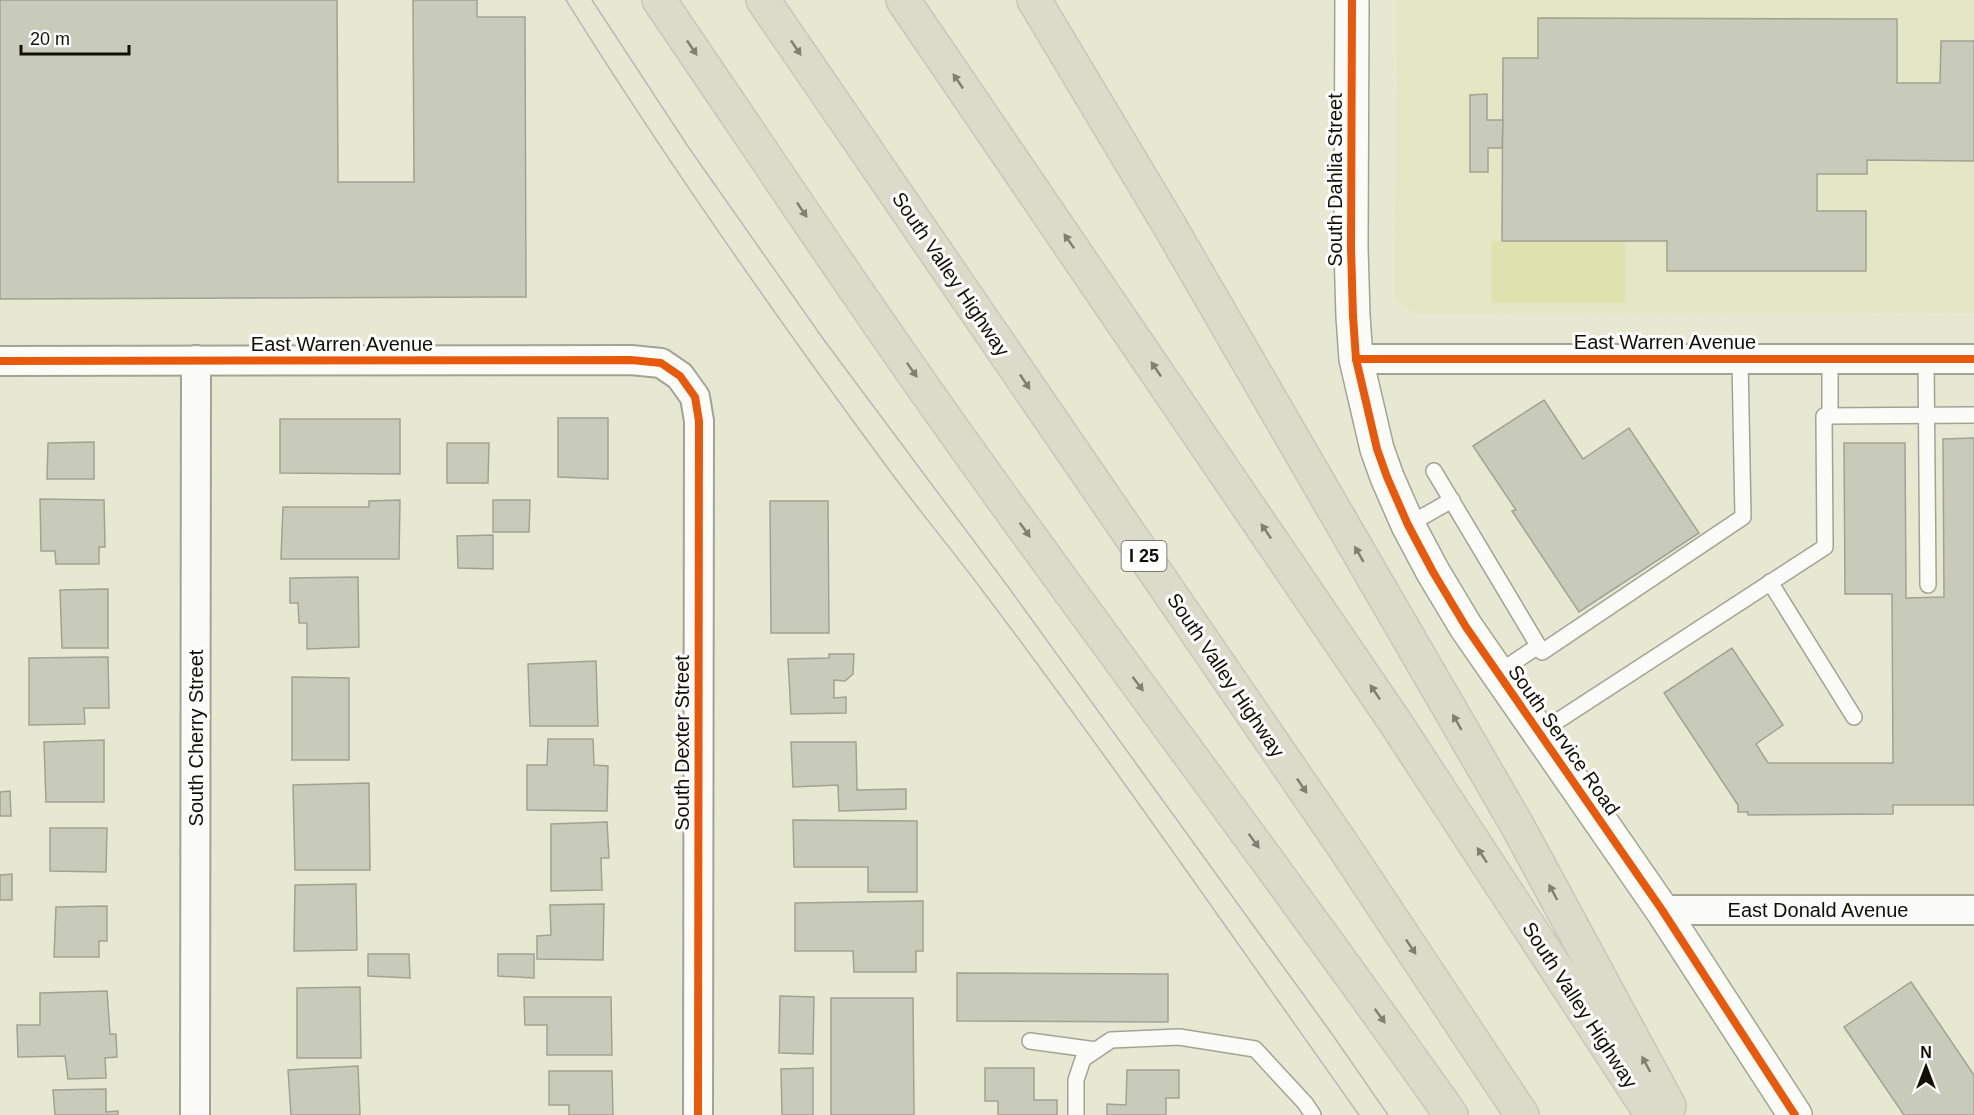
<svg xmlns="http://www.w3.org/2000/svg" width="1974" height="1115" viewBox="0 0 1974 1115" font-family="Arial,sans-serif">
<rect width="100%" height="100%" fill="#e6e8d2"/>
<!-- built -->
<path fill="#e4e7c4" d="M1397 0H1974V313L1419 314 1410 311 1398 303 1395 295Z"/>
<!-- green -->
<rect fill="#dfe2af" x="1491" y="241" width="134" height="62"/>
<!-- building -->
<g fill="#c9cbba" stroke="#a1a392" stroke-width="1.5">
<path d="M0 0H337L338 182H414L413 0H477V17H525L526 297 0 299Z"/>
<path d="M1538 18 1897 19V83H1940L1941 41H1974V161L1867 160V174H1817V211H1866V271H1667V241H1502L1503 58H1538Z"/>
<path d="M1487 94V120H1503L1502 148H1488V172H1470V95Z"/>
<path d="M1544 400 1583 459 1629 428 1699 533 1579 612 1512 511 1516 510 1473 446Z"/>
<path d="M558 418H608V479L558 477Z"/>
<path d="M280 419H400V474L280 473Z"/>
<path d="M1974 438V805H1893V814L1748 815V812H1738V805L1664 693 1732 648 1783 725 1756 744 1768 763H1893L1892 594H1845L1844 443H1905L1906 598 1944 597 1943 439Z"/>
<path d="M94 442V479H47L48 443Z"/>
<path d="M447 443H489L488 483H447Z"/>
<path d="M40 499 104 500 105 547H99V564H56L55 551H41Z"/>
<path d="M400 500 399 559H281L283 507H369V501Z"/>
<path d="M493 500H530L529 532H493Z"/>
<path d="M770 501H828L829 633H771Z"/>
<path d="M493 535V569L458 568 457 536Z"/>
<path d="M358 577 359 647 307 649V623H299L298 603H290V578Z"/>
<path d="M108 589V648H62L60 590Z"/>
<path d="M829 654H854L853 674 845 681 834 680V698L846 697V713L791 714 788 659 829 658Z"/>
<path d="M108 657 109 708H84L85 724 29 725V658Z"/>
<path d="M596 661 598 726H530L528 664Z"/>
<path d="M292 677 349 678V760H292Z"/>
<path d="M548 739H593L594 765 608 766 607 811 527 810V765H547Z"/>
<path d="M104 740V802H46L44 742Z"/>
<path d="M791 742H856L857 790 906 789V809L839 811 838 785 793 787Z"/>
<path d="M369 783 370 870H295L293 785Z"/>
<path d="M10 791 11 816H0V792Z"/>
<path d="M793 820 917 821V892H868V867H794Z"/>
<path d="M607 822 609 858H601L602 890 551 891V824Z"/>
<path d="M50 828H107L106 872 50 871Z"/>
<path d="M12 874V900H0V875Z"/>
<path d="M356 884 357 950 294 951 295 885Z"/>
<path d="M923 901V951H916V972H854L853 951H795V903Z"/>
<path d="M604 904 603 960 537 959V936L551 935 550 905Z"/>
<path d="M107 906V941H99V957H54L56 907Z"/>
<path d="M368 954H409L410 978 368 976Z"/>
<path d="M498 954H534V978L498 976Z"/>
<path d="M957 973 1168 974V1022L957 1021Z"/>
<path d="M1911 982 1974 1075V1115H1904L1844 1027Z"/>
<path d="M360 987 361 1058H297V988Z"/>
<path d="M107 991 110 1034H116L117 1057 105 1058 106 1078 68 1079 65 1056 18 1057 17 1025H40V993Z"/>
<path d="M780 996 814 997 813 1054 779 1053Z"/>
<path d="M524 997H611L612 1055H547V1025H525Z"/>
<path d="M831 998H913L914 1115H831Z"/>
<path d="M358 1066 360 1115H291L288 1070Z"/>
<path d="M813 1068V1115H782L781 1069Z"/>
<path d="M985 1068H1034V1100H1057V1115H998V1101H985Z"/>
<path d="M1127 1070H1179V1098H1166V1115H1107V1104L1126 1105Z"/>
<path d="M549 1071H612L613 1115H569V1105H549Z"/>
<path d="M106 1089V1112L118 1111V1115H55L53 1090Z"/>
</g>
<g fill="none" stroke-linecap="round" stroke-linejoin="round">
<!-- lane casing -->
<g stroke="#a2a493" stroke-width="18">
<g id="lane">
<path d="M1830 359V416"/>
<path d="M1926 359 1928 585"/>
<path d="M1434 471 1542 652 1743 517 1740 359"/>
<path d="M1408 525 1452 500"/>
<path d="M1770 582 1854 717"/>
<path d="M1498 673 1538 646"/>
<path d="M1539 733 1825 547 1824 416 1974 415"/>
<path d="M1030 1041 1096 1050"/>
<path d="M1076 1115V1080L1083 1059 1111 1040 1179 1037 1255 1049 1305 1103 1313 1115"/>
</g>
</g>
<!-- street casing -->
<g stroke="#a2a493" stroke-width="32">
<g id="street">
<path d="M1356 359H1974"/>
<path d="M0 361 631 360 661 363 680 376 695 397 699 421 698 1115"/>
<path d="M1662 910H1974"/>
<path d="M195 1115 196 360"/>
</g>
</g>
<!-- secondary casing -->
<g stroke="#a2a493" stroke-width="36">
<path id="secondary" d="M1352 0 1351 248 1353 316 1356 359 1377 449 1387 477 1408 525 1433 572 1466 627 1662 910 1795 1115"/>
</g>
<!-- highway casing -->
<g stroke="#c6c7bd" stroke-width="36">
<g id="highway">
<path d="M659 0C766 157 871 316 982 470 1137 686 1298 898 1451 1115"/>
<path d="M763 0 1344 847 1522 1115"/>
<path d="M903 0 1395 722 1652 1115"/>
<path d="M1034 0 1169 225 1517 825 1669 1106"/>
</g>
</g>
<!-- lane -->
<use href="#lane" stroke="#fbfcf8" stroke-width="15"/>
<!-- street -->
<use href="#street" stroke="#fbfcf8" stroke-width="28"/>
<!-- secondary -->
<use href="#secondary" stroke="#fbfcf8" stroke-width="33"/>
<!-- highway -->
<use href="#highway" stroke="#dadbc9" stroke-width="33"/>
<!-- tram -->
<g stroke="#babab4" stroke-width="1.5">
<path d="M566 0C664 157 771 310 881 459 913 503 949 546 982 590 1112 762 1234 939 1359 1115"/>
<path d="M592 0 689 148 824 340 1009 588 1332 1034 1388 1115"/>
</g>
<!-- cycleway casing -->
<g stroke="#fff" stroke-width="11">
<g id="cycleway">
<path d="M1352 0 1351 248 1353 316 1356 359 1377 449 1387 477 1408 525 1433 572 1466 627 1662 910 1795 1115"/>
<path d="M1356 359H1974"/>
<path d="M0 361 631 360 661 363 680 376 695 397 699 421 698 1115"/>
</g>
</g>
<!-- cycleway -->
<use href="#cycleway" stroke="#e8590c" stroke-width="8"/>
</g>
<!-- one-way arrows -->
<defs><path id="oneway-solid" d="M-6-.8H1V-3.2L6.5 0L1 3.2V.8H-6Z" transform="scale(1.5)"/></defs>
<g fill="#7f8070">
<use href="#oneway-solid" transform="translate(692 48) rotate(56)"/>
<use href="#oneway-solid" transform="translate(796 48) rotate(56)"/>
<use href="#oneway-solid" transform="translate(958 81) rotate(-124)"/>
<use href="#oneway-solid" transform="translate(802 210) rotate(56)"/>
<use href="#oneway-solid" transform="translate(1069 241) rotate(-125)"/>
<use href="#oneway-solid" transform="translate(1156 369) rotate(-124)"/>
<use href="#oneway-solid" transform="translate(912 370) rotate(55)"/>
<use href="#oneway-solid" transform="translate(1025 382) rotate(56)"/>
<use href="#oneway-solid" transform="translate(1025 530) rotate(54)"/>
<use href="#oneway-solid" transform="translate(1266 531) rotate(-124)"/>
<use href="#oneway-solid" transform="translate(1359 554) rotate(-120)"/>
<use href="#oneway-solid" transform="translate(1138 684) rotate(53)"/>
<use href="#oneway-solid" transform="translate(1375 692) rotate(-124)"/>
<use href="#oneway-solid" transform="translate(1457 722) rotate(-120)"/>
<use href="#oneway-solid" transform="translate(1302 786) rotate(56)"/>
<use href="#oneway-solid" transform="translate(1254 841) rotate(54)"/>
<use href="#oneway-solid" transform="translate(1482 855) rotate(-123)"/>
<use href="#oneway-solid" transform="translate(1553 892) rotate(-118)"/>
<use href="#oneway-solid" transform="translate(1411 947) rotate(56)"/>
<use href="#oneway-solid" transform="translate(1380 1016) rotate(54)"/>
<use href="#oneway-solid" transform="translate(1646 1064) rotate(-118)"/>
</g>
<g text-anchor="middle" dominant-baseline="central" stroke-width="6" stroke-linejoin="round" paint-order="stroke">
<!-- shield labels -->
<rect fill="#fff" stroke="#58584f" stroke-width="1.5" x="1121.5" y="541" width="45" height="30" rx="4.5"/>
<g font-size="18" font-weight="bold" fill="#101004">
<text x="1144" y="556">I 25</text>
</g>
<!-- street labels -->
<g font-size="20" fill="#101004" stroke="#fff">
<text transform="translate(1335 180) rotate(-90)">South Dahlia Street</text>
<text transform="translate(951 274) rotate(56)">South Valley Highway</text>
<text x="1665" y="342">East Warren Avenue</text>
<text x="342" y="344">East Warren Avenue</text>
<text transform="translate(1226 675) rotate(56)">South Valley Highway</text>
<text transform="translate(196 738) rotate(-90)">South Cherry Street</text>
<text transform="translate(1564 740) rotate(55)">South Service Road</text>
<text transform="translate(682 743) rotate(-90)">South Dexter Street</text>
<text x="1818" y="910">East Donald Avenue</text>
<text transform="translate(1580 1005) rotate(57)">South Valley Highway</text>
</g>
</g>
<!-- north arrow -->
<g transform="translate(1926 1067)" stroke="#ffffff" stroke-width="4.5" paint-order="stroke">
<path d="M0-4.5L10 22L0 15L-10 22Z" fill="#101004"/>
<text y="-9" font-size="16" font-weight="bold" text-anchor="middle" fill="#101004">N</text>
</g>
<!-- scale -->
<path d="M21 45v9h108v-9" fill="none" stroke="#101004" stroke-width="3"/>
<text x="30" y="45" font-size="18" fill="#101004" stroke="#ffffff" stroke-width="4.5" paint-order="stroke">20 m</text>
</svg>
